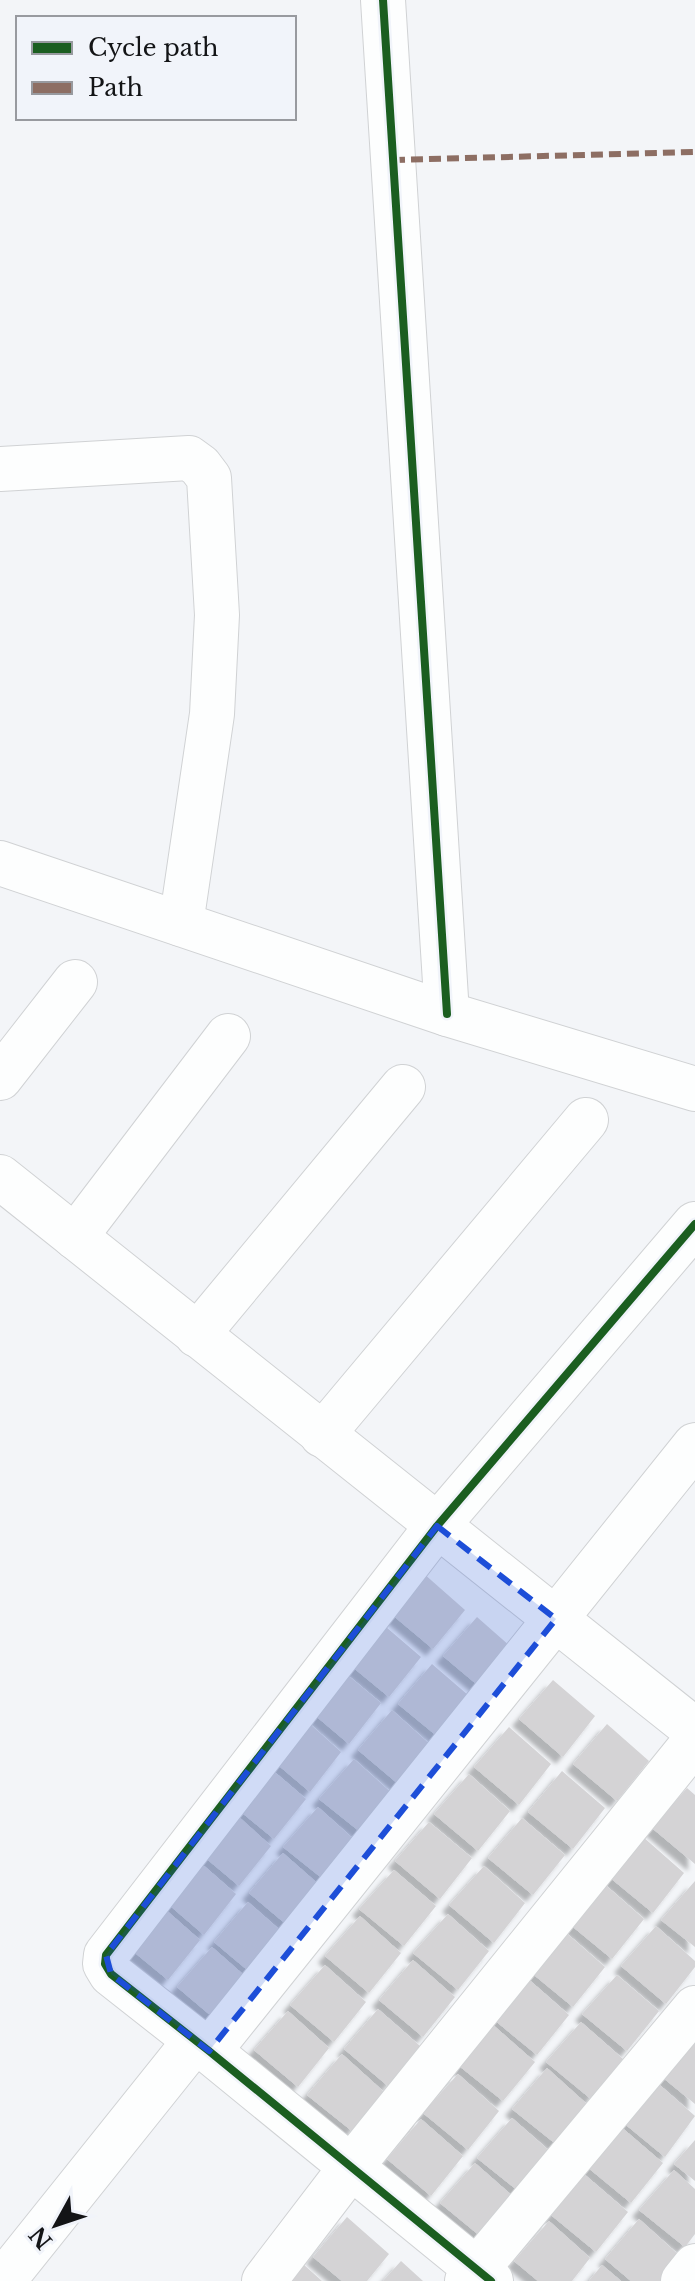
<svg xmlns="http://www.w3.org/2000/svg" width="695" height="2281" viewBox="0 0 695 2281" font-family="'Libre Baskerville',serif">
<defs>
<filter id="shadow"><feDropShadow dx="-7" dy="7" stdDeviation="2" flood-color="#0004"/></filter>
</defs>
<rect width="100%" height="100%" fill="#f3f5f8"/>
<!-- building -->
<g fill="#d4d3d5" filter="url(#shadow)">
<path d="M423 1573 465 1610 433 1649 389 1612Z"/>
<path d="M477 1617 519 1654 487 1693 443 1656Z"/>
<path d="M379 1621 421 1657 389 1697 344 1660Z"/>
<path d="M432 1664 475 1701 443 1741 398 1704Z"/>
<path d="M338 1667 381 1703 349 1744 304 1706Z"/>
<path d="M553 1680 595 1716 563 1757 519 1719Z"/>
<path d="M392 1710 434 1748 403 1788 358 1750Z"/>
<path d="M300 1715 341 1752 310 1792 265 1754Z"/>
<path d="M607 1724 649 1761 617 1801 573 1764Z"/>
<path d="M509 1727 551 1764 519 1805 474 1767Z"/>
<path d="M354 1759 395 1796 364 1835 319 1799Z"/>
<path d="M264 1763 306 1799 274 1839 229 1802Z"/>
<path d="M562 1771 605 1808 573 1849 528 1812Z"/>
<path d="M469 1774 510 1811 478 1851 434 1814Z"/>
<path d="M687 1788 695 1795V1864L652 1828Z"/>
<path d="M318 1807 359 1844 328 1883 283 1847Z"/>
<path d="M230 1809 271 1846 239 1886 195 1849Z"/>
<path d="M522 1818 565 1855 533 1895 488 1858Z"/>
<path d="M429 1822 472 1858 440 1899 395 1861Z"/>
<path d="M642 1836 684 1873 653 1913 608 1876Z"/>
<path d="M283 1853 325 1890 293 1930 249 1893Z"/>
<path d="M195 1858 236 1894 204 1935 160 1897Z"/>
<path d="M484 1866 525 1903 494 1943 449 1905Z"/>
<path d="M394 1870 436 1906 404 1946 359 1909Z"/>
<path d="M695 1881V1947L661 1920Z"/>
<path d="M602 1882 644 1919 612 1959 567 1922Z"/>
<path d="M248 1902 290 1939 258 1979 214 1942Z"/>
<path d="M158 1903 200 1940 168 1980 123 1943Z"/>
<path d="M448 1914 489 1951 458 1990 413 1953Z"/>
<path d="M360 1916 401 1953 369 1993 325 1956Z"/>
<path d="M656 1926 695 1961V1967L666 2004 621 1966Z"/>
<path d="M563 1930 605 1967 573 2007 528 1970Z"/>
<path d="M212 1947 254 1984 222 2025 177 1987Z"/>
<path d="M413 1960 455 1997 423 2037 379 2000Z"/>
<path d="M325 1965 366 2002 334 2042 290 2005Z"/>
<path d="M617 1975 659 2011 627 2051 582 2014Z"/>
<path d="M527 1978 569 2015 537 2055 492 2018Z"/>
<path d="M378 2009 420 2046 388 2086 344 2049Z"/>
<path d="M288 2011 329 2048 298 2087 254 2050Z"/>
<path d="M581 2022 623 2059 591 2099 546 2062Z"/>
<path d="M493 2025 535 2062 503 2101 458 2065Z"/>
<path d="M695 2036V2104L656 2072Z"/>
<path d="M342 2054 384 2092 352 2131 307 2095Z"/>
<path d="M547 2068 589 2106 557 2145 512 2109Z"/>
<path d="M458 2074 499 2111 468 2150 423 2113Z"/>
<path d="M654 2080 695 2116 665 2157 620 2120Z"/>
<path d="M512 2118 554 2155 522 2194 477 2158Z"/>
<path d="M421 2119 463 2156 431 2196 387 2159Z"/>
<path d="M620 2126 663 2163 631 2203 586 2166Z"/>
<path d="M695 2140V2181L674 2164Z"/>
<path d="M475 2163 517 2200 485 2240 440 2203Z"/>
<path d="M674 2170 695 2189V2234L685 2247 639 2210Z"/>
<path d="M585 2175 628 2212 596 2252 551 2215Z"/>
<path d="M347 2217 389 2254 367 2281H342L313 2257Z"/>
<path d="M639 2219 681 2257 662 2281H631L605 2259Z"/>
<path d="M549 2221 590 2258 572 2281H538L514 2261Z"/>
<path d="M401 2261 423 2281H383Z"/>
<path d="M303 2264 322 2281H288Z"/>
<path d="M602 2265 621 2281H589Z"/>
</g>
<g fill="none" stroke-linecap="round" stroke-linejoin="round">
<!-- minor casing -->
<g stroke="#d0d2d4" stroke-width="46">
<g id="minor">
<path d="M383 0 447 1014"/>
<path d="M0 469 189 458 200 466 209 478 217 615 212 714 181 924"/>
<path d="M0 863 447 1014 695 1089"/>
<path d="M0 1078 75 982"/>
<path d="M0 1177 695 1730"/>
<path d="M75 1237 228 1036"/>
<path d="M197 1335 403 1087"/>
<path d="M322 1435 586 1120"/>
<path d="M209 2051 695 1445"/>
<path d="M3 2281 195 2041"/>
<path d="M264 2281 351 2167 695 1741"/>
<path d="M467 2281 695 2008"/>
<path d="M491 2281 209 2051 111 1974 105 1964 106 1955 437 1526 695 1224"/>
<path d="M683 2281 695 2266"/>
</g>
</g>
<!-- minor -->
<use href="#minor" stroke="#fdfefe" stroke-width="44"/>
<!-- quiet -->
<path stroke="#8d6e63" stroke-width="6" stroke-dasharray="12 6" stroke-linecap="butt" d="M393 160 695 152"/>
<!-- cycleway casing -->
<g stroke="#f1f4fa" stroke-width="13">
<g id="cycleway">
<path d="M383 0 447 1014"/>
<path d="M491 2281 209 2051 111 1974 105 1964 106 1955 437 1526 695 1224"/>
</g>
</g>
<!-- cycleway -->
<use href="#cycleway" stroke="#1b5e20" stroke-width="8"/>
</g>
<!-- marked area -->
<path fill="#1d4ed8" fill-opacity="0.2" stroke="#1d4ed8" stroke-width="6" stroke-dasharray="16 10" stroke-linejoin="round" d="M437 1526 556 1619 209 2051 111 1974 106 1955Z"/>
<!-- legend -->
<rect x="16" y="16" width="280" height="104" fill="#f1f4fa" stroke="#989a9f" stroke-width="2"/>
<rect x="32" y="42" width="40" height="12" fill="#1b5e20" stroke="#989a9f" stroke-width="2"/>
<text x="88" y="56" font-size="24" fill="#131416">Cycle path</text>
<rect x="32" y="82" width="40" height="12" fill="#8d6e63" stroke="#989a9f" stroke-width="2"/>
<text x="88" y="96" font-size="24" fill="#131416">Path</text>
<!-- north arrow -->
<g transform="translate(56 2225) rotate(230)" stroke="#f1f4fa" stroke-width="6" paint-order="stroke">
<path d="M0-6L14 30L0 20L-14 30Z" fill="#131416"/>
<text y="-12" font-size="22" font-weight="bold" text-anchor="middle" fill="#131416">N</text>
</g>
</svg>
